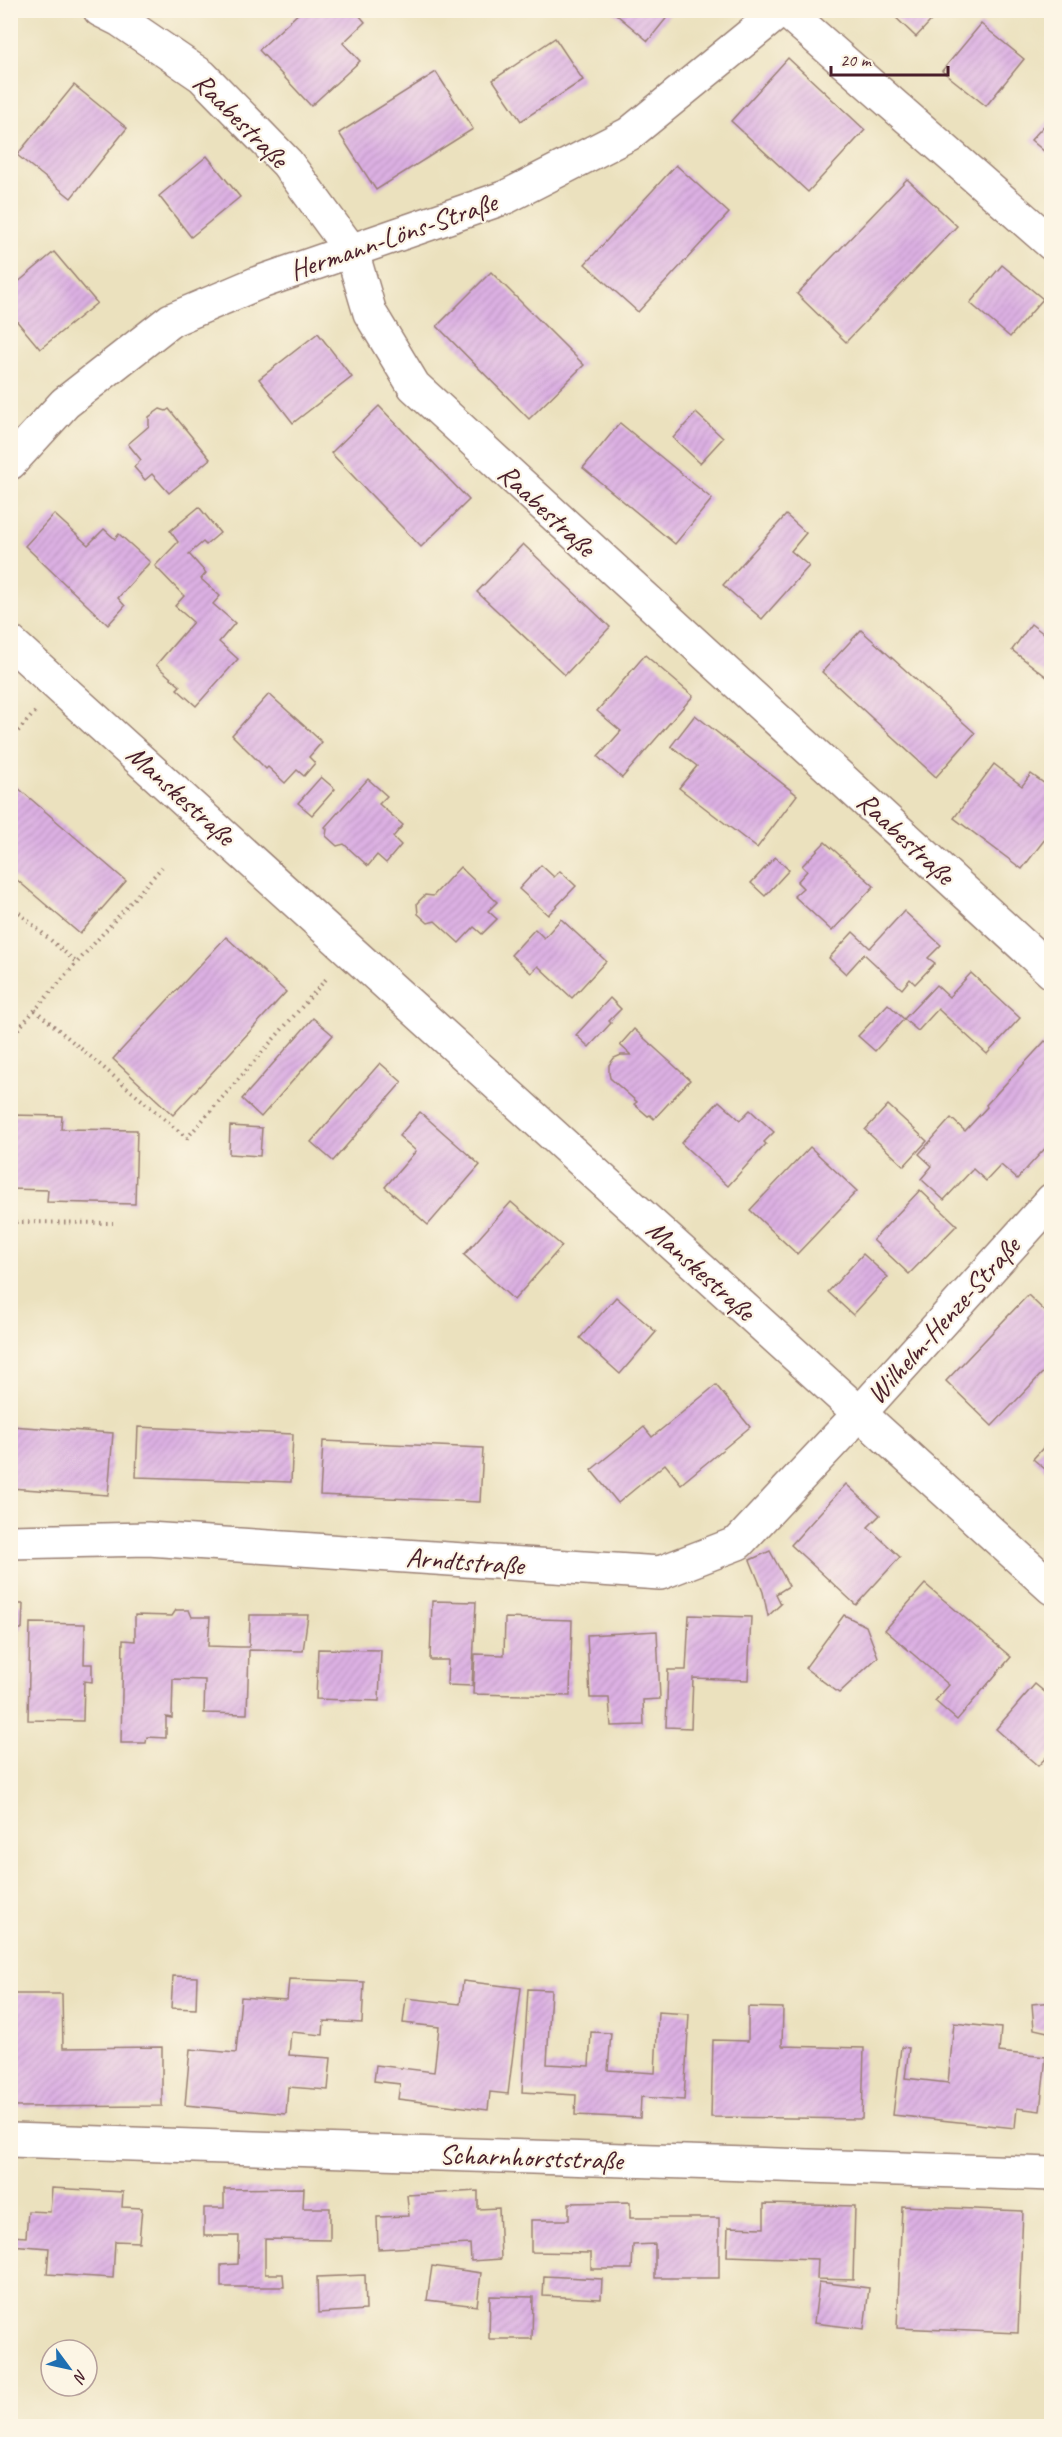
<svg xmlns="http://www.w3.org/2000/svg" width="1062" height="2437" viewBox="0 0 1062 2437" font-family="Caveat,sans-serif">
<defs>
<pattern id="building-hatch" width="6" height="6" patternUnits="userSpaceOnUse" patternTransform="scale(1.5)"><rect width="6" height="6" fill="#dcb0e3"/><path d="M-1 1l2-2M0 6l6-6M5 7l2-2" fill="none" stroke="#be97c3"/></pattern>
</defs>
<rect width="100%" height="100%" fill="#fcf5e5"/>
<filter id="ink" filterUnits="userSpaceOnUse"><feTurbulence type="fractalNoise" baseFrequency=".0167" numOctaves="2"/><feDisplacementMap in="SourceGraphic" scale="12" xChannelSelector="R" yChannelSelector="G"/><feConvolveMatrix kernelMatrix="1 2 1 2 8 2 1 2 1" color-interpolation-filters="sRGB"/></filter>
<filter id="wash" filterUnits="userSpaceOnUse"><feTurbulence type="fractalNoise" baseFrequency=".008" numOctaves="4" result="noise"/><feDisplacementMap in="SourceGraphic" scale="24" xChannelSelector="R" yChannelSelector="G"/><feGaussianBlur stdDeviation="1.35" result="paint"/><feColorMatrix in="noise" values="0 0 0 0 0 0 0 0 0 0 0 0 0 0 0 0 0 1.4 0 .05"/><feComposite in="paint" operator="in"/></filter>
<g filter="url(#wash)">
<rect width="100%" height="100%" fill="#ebe1be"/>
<g id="blocks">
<!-- building -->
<g fill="url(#building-hatch)">
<path d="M302 10H355L365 22 343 43 360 61 311 106 259 50Z"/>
<path d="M611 10H673L648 41Z"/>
<path d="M888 10H941L916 37Z"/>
<path d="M981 24 1024 59 986 106 942 71Z"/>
<path d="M555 38 583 80 521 121 493 80Z"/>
<path d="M788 58 865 130 808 192 731 121Z"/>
<path d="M436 72 473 129 376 190 339 133Z"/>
<path d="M74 85 127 128 71 198 17 155Z"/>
<path d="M1052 117V158L1031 140Z"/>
<path d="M207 156 240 197 191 237 159 196Z"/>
<path d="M676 165 729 213 638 312 585 264Z"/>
<path d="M907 179 957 226 846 342 797 294Z"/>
<path d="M54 252 97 303 40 349 10 313V289Z"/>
<path d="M1002 265 1043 299 1010 337 970 303Z"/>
<path d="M491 272 584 365 529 419 437 326Z"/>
<path d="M318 333 352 377 293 423 259 379Z"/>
<path d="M379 406 469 500 421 547 331 453Z"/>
<path d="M160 409 166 411 169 409 210 459 169 493 152 474 145 480 134 467 141 460 128 444 149 426V417Z"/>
<path d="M696 413 723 438 700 463 673 438Z"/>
<path d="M620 423 712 499 675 544 583 468Z"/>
<path d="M199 507 220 533 206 545 203 542 189 554 206 573 201 579 220 596 213 604 235 623 219 642 238 659 196 706 177 689 180 686 156 665 193 622 175 606 184 596 155 566 178 542 170 531Z"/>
<path d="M54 514 88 545 104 529 115 539 119 534 150 562 118 598 125 606 108 625 25 546Z"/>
<path d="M786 515 806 533 791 551 809 566 762 619 723 585Z"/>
<path d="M523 544 610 627 565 675 477 592Z"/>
<path d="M1031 624 1052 640V681L1012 650Z"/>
<path d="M861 630 975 733 936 777 822 672Z"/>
<path d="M645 655 693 696 622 778 598 757 621 731 597 711Z"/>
<path d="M269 694 322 742 309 757 315 763 304 776 297 770 285 783 268 767 266 769 232 735Z"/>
<path d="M695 715 797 795 757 848 679 788 697 766 671 746Z"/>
<path d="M994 764 1022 786 1031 774 1052 789V830L1022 869 954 818Z"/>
<path d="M321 777 335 789 312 815 298 803Z"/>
<path d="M368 779 387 796 379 804 403 825 393 837 401 845 386 863 377 855 368 866 344 844 337 846 326 836 327 829 325 827Z"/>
<path d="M10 781 126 881 80 934 10 874Z"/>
<path d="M825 842 874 886 832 931 794 896 803 888 797 882 807 871 802 866Z"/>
<path d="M775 857 789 870 765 896 751 883Z"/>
<path d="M541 865 554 877 560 871 576 886 548 915 519 889Z"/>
<path d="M460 867 497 902 488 911 497 919 482 934 474 927 459 943 435 921 428 923 418 914 417 903 425 895 433 896Z"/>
<path d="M904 911 941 945 928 958 935 963 915 984 910 979 902 989 864 954 846 974 829 958 853 932 870 948Z"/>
<path d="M561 919 606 961 572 998 538 966 531 973 511 955 535 929 544 938Z"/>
<path d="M226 937 286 992 173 1115 113 1059Z"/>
<path d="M971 973 1020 1018 987 1054 938 1009 918 1031 904 1019 875 1051 858 1036 888 1004 904 1019 936 985 949 997Z"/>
<path d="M610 998 621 1009 609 1021 611 1023 589 1047 576 1035Z"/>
<path d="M313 1018 333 1035 261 1117 242 1099Z"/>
<path d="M634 1029 690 1080 654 1119 650 1115 648 1116 634 1104 637 1102 610 1078 609 1073V1065L614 1058 621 1055H631L620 1045Z"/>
<path d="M1045 1041 1052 1046V1141L1017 1179 1001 1165 986 1181 973 1169 944 1200 921 1179 932 1166 919 1154 951 1118 965 1131 987 1107 986 1105Z"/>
<path d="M380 1063 402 1082 333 1161 311 1142Z"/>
<path d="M719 1101 740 1120 750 1110 774 1132 764 1142 766 1144 728 1186 681 1143Z"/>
<path d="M888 1105 927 1141 904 1166 865 1130Z"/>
<path d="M420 1112 480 1165 428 1225 385 1187 416 1151 399 1136Z"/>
<path d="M10 1115 62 1116 61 1129 137 1130 135 1204 47 1202 48 1190 10 1189Z"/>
<path d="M230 1126 262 1128 260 1156 229 1154Z"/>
<path d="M810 1147 857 1191 797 1254 750 1210Z"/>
<path d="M920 1190 957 1225 909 1274 873 1240Z"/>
<path d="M511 1202 562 1246 514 1300 464 1255Z"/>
<path d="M863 1254 888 1277 853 1315 828 1292Z"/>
<path d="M1028 1295 1052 1318V1363L992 1426 946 1381Z"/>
<path d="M616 1297 656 1332 620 1374 580 1338Z"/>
<path d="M716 1385 750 1427 681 1484 665 1464 618 1503 591 1470 644 1427 652 1437Z"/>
<path d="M10 1426 113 1433 108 1495 10 1488Z"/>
<path d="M138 1427 293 1434 291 1482 136 1477Z"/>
<path d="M1052 1438V1475L1033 1459Z"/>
<path d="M323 1441 483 1448 480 1502 320 1495Z"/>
<path d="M846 1484 880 1515 868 1527 900 1557 856 1605 791 1545Z"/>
<path d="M770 1551 789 1586 776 1594 781 1604 768 1616 763 1592 750 1560Z"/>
<path d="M925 1584 1011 1657 957 1720 935 1701 949 1685 885 1630Z"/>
<path d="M432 1601 476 1602 472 1686 447 1685 448 1660H430Z"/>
<path d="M10 1604H23L22 1629H10Z"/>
<path d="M176 1610H189L192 1617H210L208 1646 239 1647H249L250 1615H308L303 1651 249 1650 247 1714 204 1713 205 1680 173 1679 172 1718 166 1717V1738L147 1737 146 1743H121L123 1640 135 1641V1615L172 1616Z"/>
<path d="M689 1615 751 1617 748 1680 693 1678 691 1728 666 1727 668 1670H686Z"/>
<path d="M844 1615 866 1626 878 1657 839 1693 805 1668Z"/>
<path d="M505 1618 572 1620 570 1696 473 1694 475 1654 504 1655Z"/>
<path d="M30 1623 85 1624 84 1664H92V1682L84 1681 83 1721 28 1720Z"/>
<path d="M657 1631 660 1699 643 1700 644 1725 611 1726 609 1698H590L587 1635Z"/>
<path d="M318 1649 381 1650 379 1701 316 1699Z"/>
<path d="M1035 1684 1052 1698V1751L1038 1766 996 1729Z"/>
<path d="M173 1976 197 1977 196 2009 171 2008Z"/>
<path d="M289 1979 364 1982 362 2023 324 2021 323 2035 291 2032 289 2055 331 2058 328 2090 288 2087 286 2114 185 2105 190 2049 236 2053 241 1997 287 2000Z"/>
<path d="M463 1981 521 1988 508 2094 490 2092 488 2110 398 2099 400 2084 374 2081 376 2065 434 2072 439 2027 403 2023 406 1998 460 2004Z"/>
<path d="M528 1989 551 1990 547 2064 589 2066 591 2032 611 2033 608 2070 655 2073 658 2012 689 2014 684 2100 641 2097 640 2118 575 2115 576 2095 522 2092Z"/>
<path d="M10 1994H62L63 2048 162 2047V2106L10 2107Z"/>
<path d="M1052 2002V2033L1034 2029 1032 2004Z"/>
<path d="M748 2007 783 2008 782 2046 864 2048 862 2119 711 2117 713 2040 748 2041Z"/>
<path d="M954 2023 1001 2028 999 2052 1046 2057 1040 2111 1017 2108 1015 2128 893 2115 901 2047 909 2048 905 2078 948 2083Z"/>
<path d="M52 2188 123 2192 122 2207 142 2208 139 2242 115 2241 113 2278 47 2274 49 2248 10 2245V2236L26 2237 28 2211 50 2212Z"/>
<path d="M304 2188 303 2208H330V2240L265 2239V2274H283L284 2287H221V2265L238 2264 239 2236H204V2208H224V2189Z"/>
<path d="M478 2191V2209L499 2208 501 2259 471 2261 470 2244 378 2249 377 2217 409 2216 407 2195Z"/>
<path d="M630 2202V2218H719V2278H655V2244L633 2245 632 2269H591V2253L531 2252V2220H569V2203Z"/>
<path d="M764 2204 855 2206 853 2280 817 2279 818 2259 727 2256 728 2227 764 2228Z"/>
<path d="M902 2206 1023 2211 1018 2333 897 2328Z"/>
<path d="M432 2266 481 2273 477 2306 427 2300Z"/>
<path d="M365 2275 366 2310 318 2313 317 2277Z"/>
<path d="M544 2276 602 2279 601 2299 543 2296Z"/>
<path d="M819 2282 869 2288 864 2329 814 2323Z"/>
<path d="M490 2296 533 2297 532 2339H489Z"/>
</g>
</g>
</g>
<g filter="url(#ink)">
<use href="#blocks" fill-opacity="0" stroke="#9a8074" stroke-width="1.5"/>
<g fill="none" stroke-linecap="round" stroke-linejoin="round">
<!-- street casing -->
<g stroke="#9a8074" stroke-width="36">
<g id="street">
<path d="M100 10 120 20 202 76 287 163 352 252 370 313 414 386 1052 972"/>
<path d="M785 10 1052 244"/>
<path d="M10 463 65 403 171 320 258 283 506 197 629 134 781 10"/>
<path d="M10 642 1052 1588"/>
<path d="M10 1542 148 1539 660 1573 738 1543 859 1414 1052 1200"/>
<path d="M10 2140 1052 2174"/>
</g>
</g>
<!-- path -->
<g stroke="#9a8074" stroke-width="4" stroke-dasharray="1.5 4.5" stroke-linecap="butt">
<path d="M10 740 35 712"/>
<path d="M10 905 77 963"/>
<path d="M35 1010 187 1138 327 978"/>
<path d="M10 1038 162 867"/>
<path d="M10 1222 113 1223"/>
</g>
<!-- street -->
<use href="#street" stroke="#fff" stroke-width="33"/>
</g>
</g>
<g text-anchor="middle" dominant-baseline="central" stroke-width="4.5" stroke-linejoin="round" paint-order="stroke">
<!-- street labels -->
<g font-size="28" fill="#4a1f2b" stroke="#fcf5e5">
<text transform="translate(241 120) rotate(45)">Raabestraße</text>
<text transform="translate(393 236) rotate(-19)">Hermann-Löns-Straße</text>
<text transform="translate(547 510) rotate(43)">Raabestraße</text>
<text transform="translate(181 795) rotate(42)">Manskestraße</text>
<text transform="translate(906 838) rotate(43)">Raabestraße</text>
<text transform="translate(701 1270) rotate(42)">Manskestraße</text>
<text transform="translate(943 1320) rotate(-48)">Wilhelm-Henze-Straße</text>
<text transform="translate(465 1561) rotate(4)">Arndtstraße</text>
<text transform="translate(531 2157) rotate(2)">Scharnhorststraße</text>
</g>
</g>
<!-- margin -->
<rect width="1062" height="2437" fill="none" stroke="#fcf5e5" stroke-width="36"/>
<!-- north arrow -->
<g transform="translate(69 2368) rotate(123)"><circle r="28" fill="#fcf5e5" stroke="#b59f9b" stroke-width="1.5"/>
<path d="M0-4.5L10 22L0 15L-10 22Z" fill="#1f6fb2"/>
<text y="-9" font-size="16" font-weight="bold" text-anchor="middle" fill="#4a1f2b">N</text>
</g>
<!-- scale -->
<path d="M831 66v9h117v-9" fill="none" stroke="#4a1f2b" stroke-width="3"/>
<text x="840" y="66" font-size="18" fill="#4a1f2b" stroke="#fcf5e5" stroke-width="4.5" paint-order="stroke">20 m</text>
</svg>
